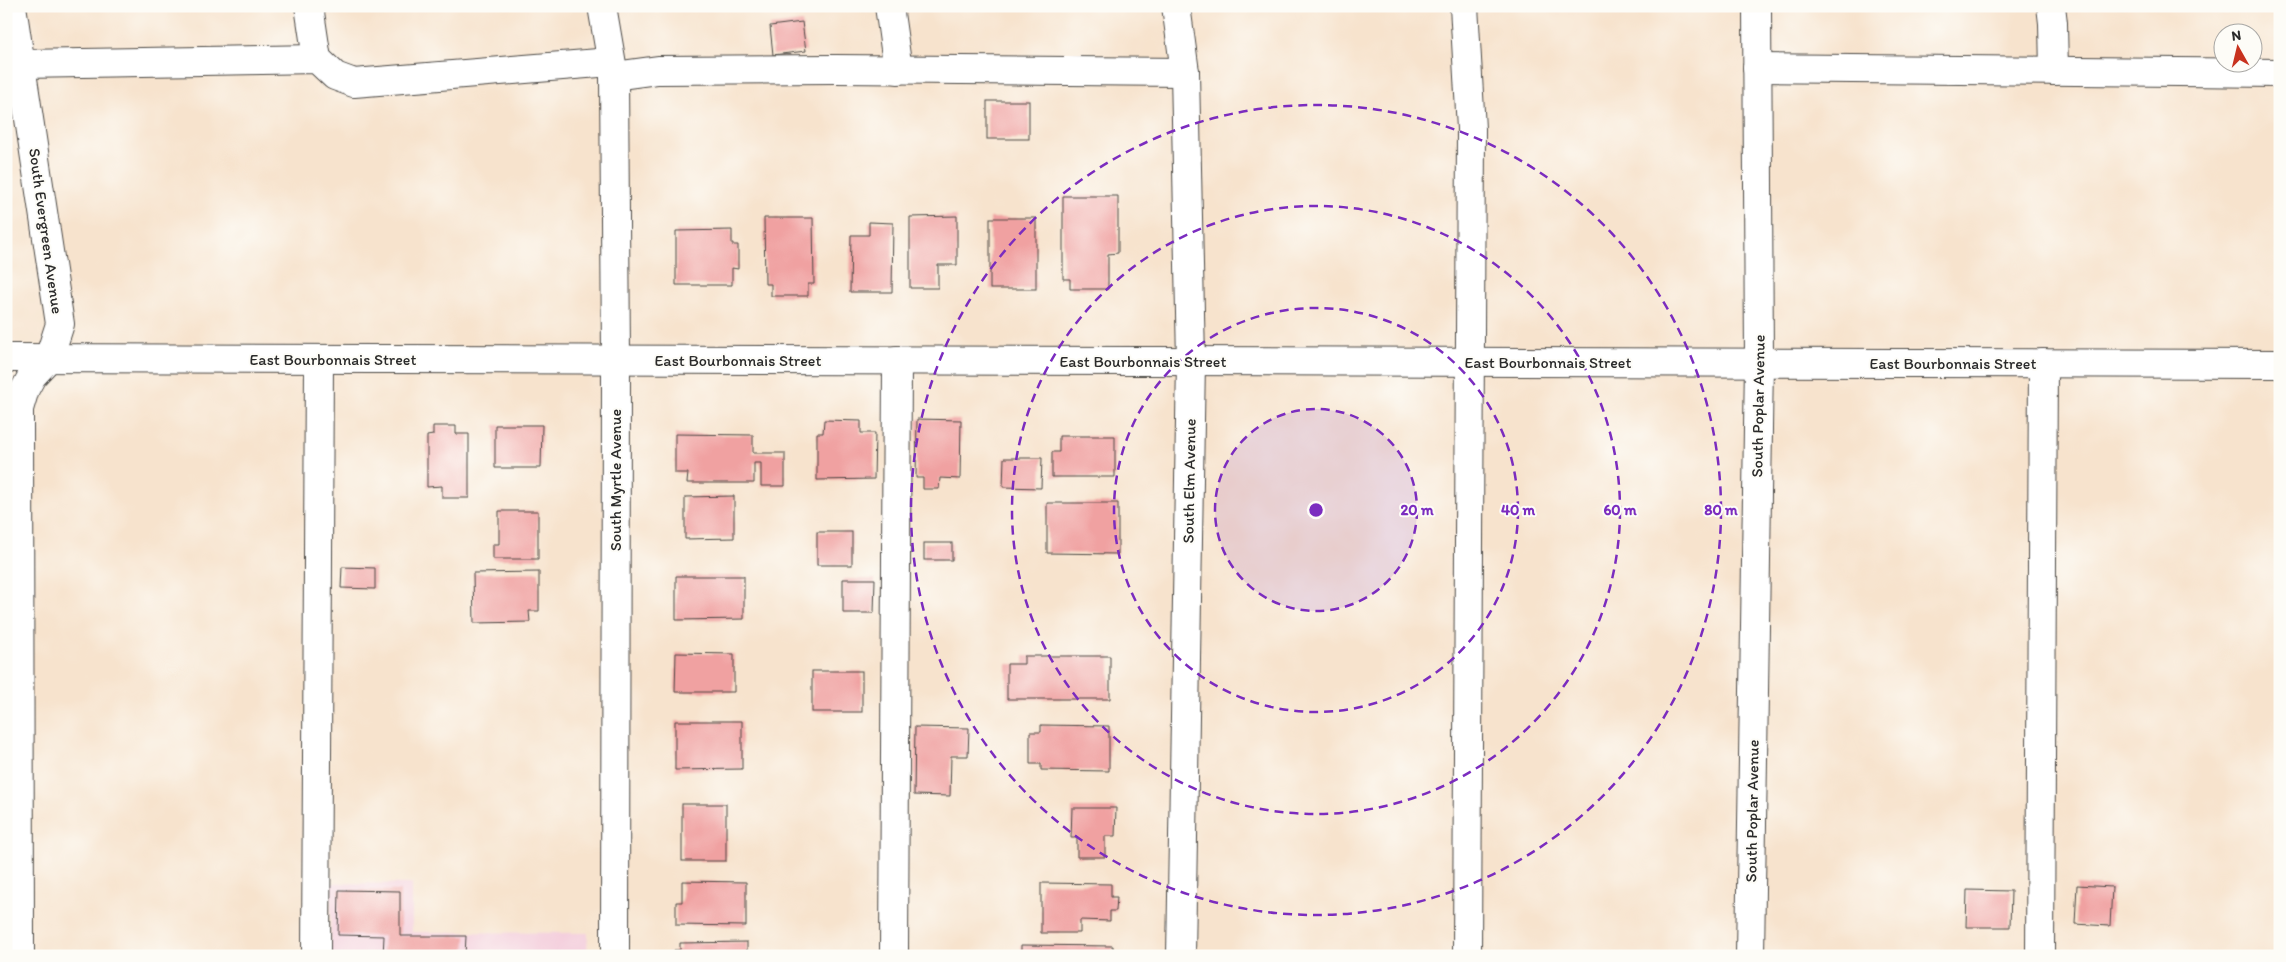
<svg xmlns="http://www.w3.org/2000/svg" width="2286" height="962" viewBox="0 0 2286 962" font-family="Itim,sans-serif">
<rect width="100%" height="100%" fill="#fdfcf7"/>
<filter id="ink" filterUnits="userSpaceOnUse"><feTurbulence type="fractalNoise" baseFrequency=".02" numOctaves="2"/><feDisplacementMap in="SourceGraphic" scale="10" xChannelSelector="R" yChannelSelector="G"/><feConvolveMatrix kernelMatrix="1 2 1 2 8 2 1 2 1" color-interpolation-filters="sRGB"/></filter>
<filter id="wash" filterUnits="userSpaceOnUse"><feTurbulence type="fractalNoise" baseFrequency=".0096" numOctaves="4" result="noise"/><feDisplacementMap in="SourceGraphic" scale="20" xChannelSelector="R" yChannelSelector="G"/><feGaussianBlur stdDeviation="1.12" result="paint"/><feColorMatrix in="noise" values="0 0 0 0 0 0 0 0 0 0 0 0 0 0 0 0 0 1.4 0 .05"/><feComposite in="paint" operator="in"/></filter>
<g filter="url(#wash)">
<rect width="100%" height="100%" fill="#f7e3cd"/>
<!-- built -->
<path fill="#f4cfdd" d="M331 883 412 884V932L588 933 587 956H330Z"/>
<g id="blocks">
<!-- building -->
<g fill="#f0a1a1">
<path d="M802 22 806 51 773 55 770 26Z"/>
<rect x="987" y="101" width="42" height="38"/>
<path d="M1063 196H1118V253L1108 254V289H1070V279H1063Z"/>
<path d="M957 216V265H938V288H910V217Z"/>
<path d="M764 218H813L814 284H808V296H771V284H765Z"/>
<rect x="990" y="218" width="46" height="71"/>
<path d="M869 222 893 223 892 292H850L851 235H869Z"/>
<path d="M732 230V245H738V269L732 268V285H676V231Z"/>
<path d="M917 419 961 420 960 479 940 478 939 489H923V478H916Z"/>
<path d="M824 420 861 421V433H875L874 479 817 480V433H823Z"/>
<path d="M495 425H542L541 468H495Z"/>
<path d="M433 426H456V434H469V498H442V486L427 487V436L433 435Z"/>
<path d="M675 434 753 435V453H785V486H761V463H754V483H687L688 473H675Z"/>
<path d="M1059 436H1115V477H1052V452H1059Z"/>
<path d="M1004 458H1042L1041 488 1003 487Z"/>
<path d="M734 496V538L685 539V497Z"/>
<path d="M1047 503H1118V554L1047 553Z"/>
<path d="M499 511H538V559H493V544H499Z"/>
<rect x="817" y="532" width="35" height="33"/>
<rect x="924" y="543" width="28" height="17"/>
<path d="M342 567 375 568V589L341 588Z"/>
<path d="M539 572V611H529L530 622 474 623 473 573Z"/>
<path d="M676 576H744V619L676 620Z"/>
<path d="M843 579H875L874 613H843Z"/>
<path d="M676 653 734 654V692H675Z"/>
<path d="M1024 656H1110V699H1007V664H1024Z"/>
<rect x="812" y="671" width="50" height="41"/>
<path d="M675 721H742V769L675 770Z"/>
<path d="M1041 725 1109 726V771L1041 770V764H1030V732H1041Z"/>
<path d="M915 727 969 728 968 756H951L950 796 914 795Z"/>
<rect x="682" y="804" width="44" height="57"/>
<path d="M1072 808H1116L1115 836H1105V857H1077V838H1071Z"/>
<path d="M682 881 746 882V926L676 925V902H682Z"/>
<path d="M1041 883 1111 884V897H1117L1116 911H1110V921L1080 920V933H1041Z"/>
<path d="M2077 885 2112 887 2110 926 2075 924Z"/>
<path d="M339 890 400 891V936H466L465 956H383L384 936 338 935Z"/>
<path d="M1967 890 2011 891 2010 927H1966Z"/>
<path d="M747 942V956H674V950H680V943Z"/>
<path d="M1021 945 1113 946V956H1021Z"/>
</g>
</g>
</g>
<g filter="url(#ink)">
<use href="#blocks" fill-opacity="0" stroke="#4a4743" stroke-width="1"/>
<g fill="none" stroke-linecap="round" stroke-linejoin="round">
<!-- minor casing -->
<g stroke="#4a4743" stroke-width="30">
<g id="minor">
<path d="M12 6 60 324 49 358 32 376 25 389 19 409 20 956"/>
<path d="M309 6 317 59"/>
<path d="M602 6 614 76 616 359 615 956"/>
<path d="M889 6 898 70"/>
<path d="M1176 6 1185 72 1191 361 1181 956"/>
<path d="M1464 6 1471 129 1467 956"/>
<path d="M2051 6 2053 23 2054 71"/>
<path d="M22 64 317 59 335 76 354 83 611 62"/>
<path d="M1757 68 2280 73"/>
<path d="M614 76 658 70 835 69 1185 72"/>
<path d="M6 358 2280 364"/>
<path d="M316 956 319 359"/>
<path d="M894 956 897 360"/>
<path d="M1750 956 1759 362 1757 6"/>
<path d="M2040 956 2043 363"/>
</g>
</g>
<!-- minor -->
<use href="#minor" stroke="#fff" stroke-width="28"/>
</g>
</g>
<!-- distance rings -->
<circle cx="1316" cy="510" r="101" fill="#7b2cbf" fill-opacity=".12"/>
<g fill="none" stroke="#7b2cbf" stroke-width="2.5" stroke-dasharray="9 6">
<circle cx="1316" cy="510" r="101"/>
<circle cx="1316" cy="510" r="202"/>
<circle cx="1316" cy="510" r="304"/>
<circle cx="1316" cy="510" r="405"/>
</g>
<g text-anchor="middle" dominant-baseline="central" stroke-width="4" stroke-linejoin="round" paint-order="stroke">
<!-- street labels -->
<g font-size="16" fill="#2b2b2b" stroke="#fdfcf7">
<text transform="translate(46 231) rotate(82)">South Evergreen Avenue</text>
<text x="333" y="359">East Bourbonnais Street</text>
<text x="738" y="360">East Bourbonnais Street</text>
<text x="1143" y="361">East Bourbonnais Street</text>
<text x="1548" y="362">East Bourbonnais Street</text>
<text x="1953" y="363">East Bourbonnais Street</text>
<text transform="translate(1758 406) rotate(-89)">South Poplar Avenue</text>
<text transform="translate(615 480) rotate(-90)">South Myrtle Avenue</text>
<text transform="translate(1189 481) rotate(-89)">South Elm Avenue</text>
<text transform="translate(1752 811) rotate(-89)">South Poplar Avenue</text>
</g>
</g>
<circle cx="1316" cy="510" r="8" fill="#7b2cbf" stroke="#fdfcf7" stroke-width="2.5"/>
<g font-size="15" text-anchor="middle" font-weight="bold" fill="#7b2cbf" stroke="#fdfcf7" stroke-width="4" stroke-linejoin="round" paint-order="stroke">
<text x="1417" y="515">20 m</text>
<text x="1518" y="515">40 m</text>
<text x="1620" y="515">60 m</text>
<text x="1721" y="515">80 m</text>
</g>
<!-- margin -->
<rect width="2286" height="962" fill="none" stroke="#fdfcf7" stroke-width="25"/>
<!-- north arrow -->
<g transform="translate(2238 48) rotate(352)"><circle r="24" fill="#fdfcf7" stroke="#a9a8a5"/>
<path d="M0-4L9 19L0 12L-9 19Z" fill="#c8321e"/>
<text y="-8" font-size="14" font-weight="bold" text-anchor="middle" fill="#2b2b2b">N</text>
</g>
</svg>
